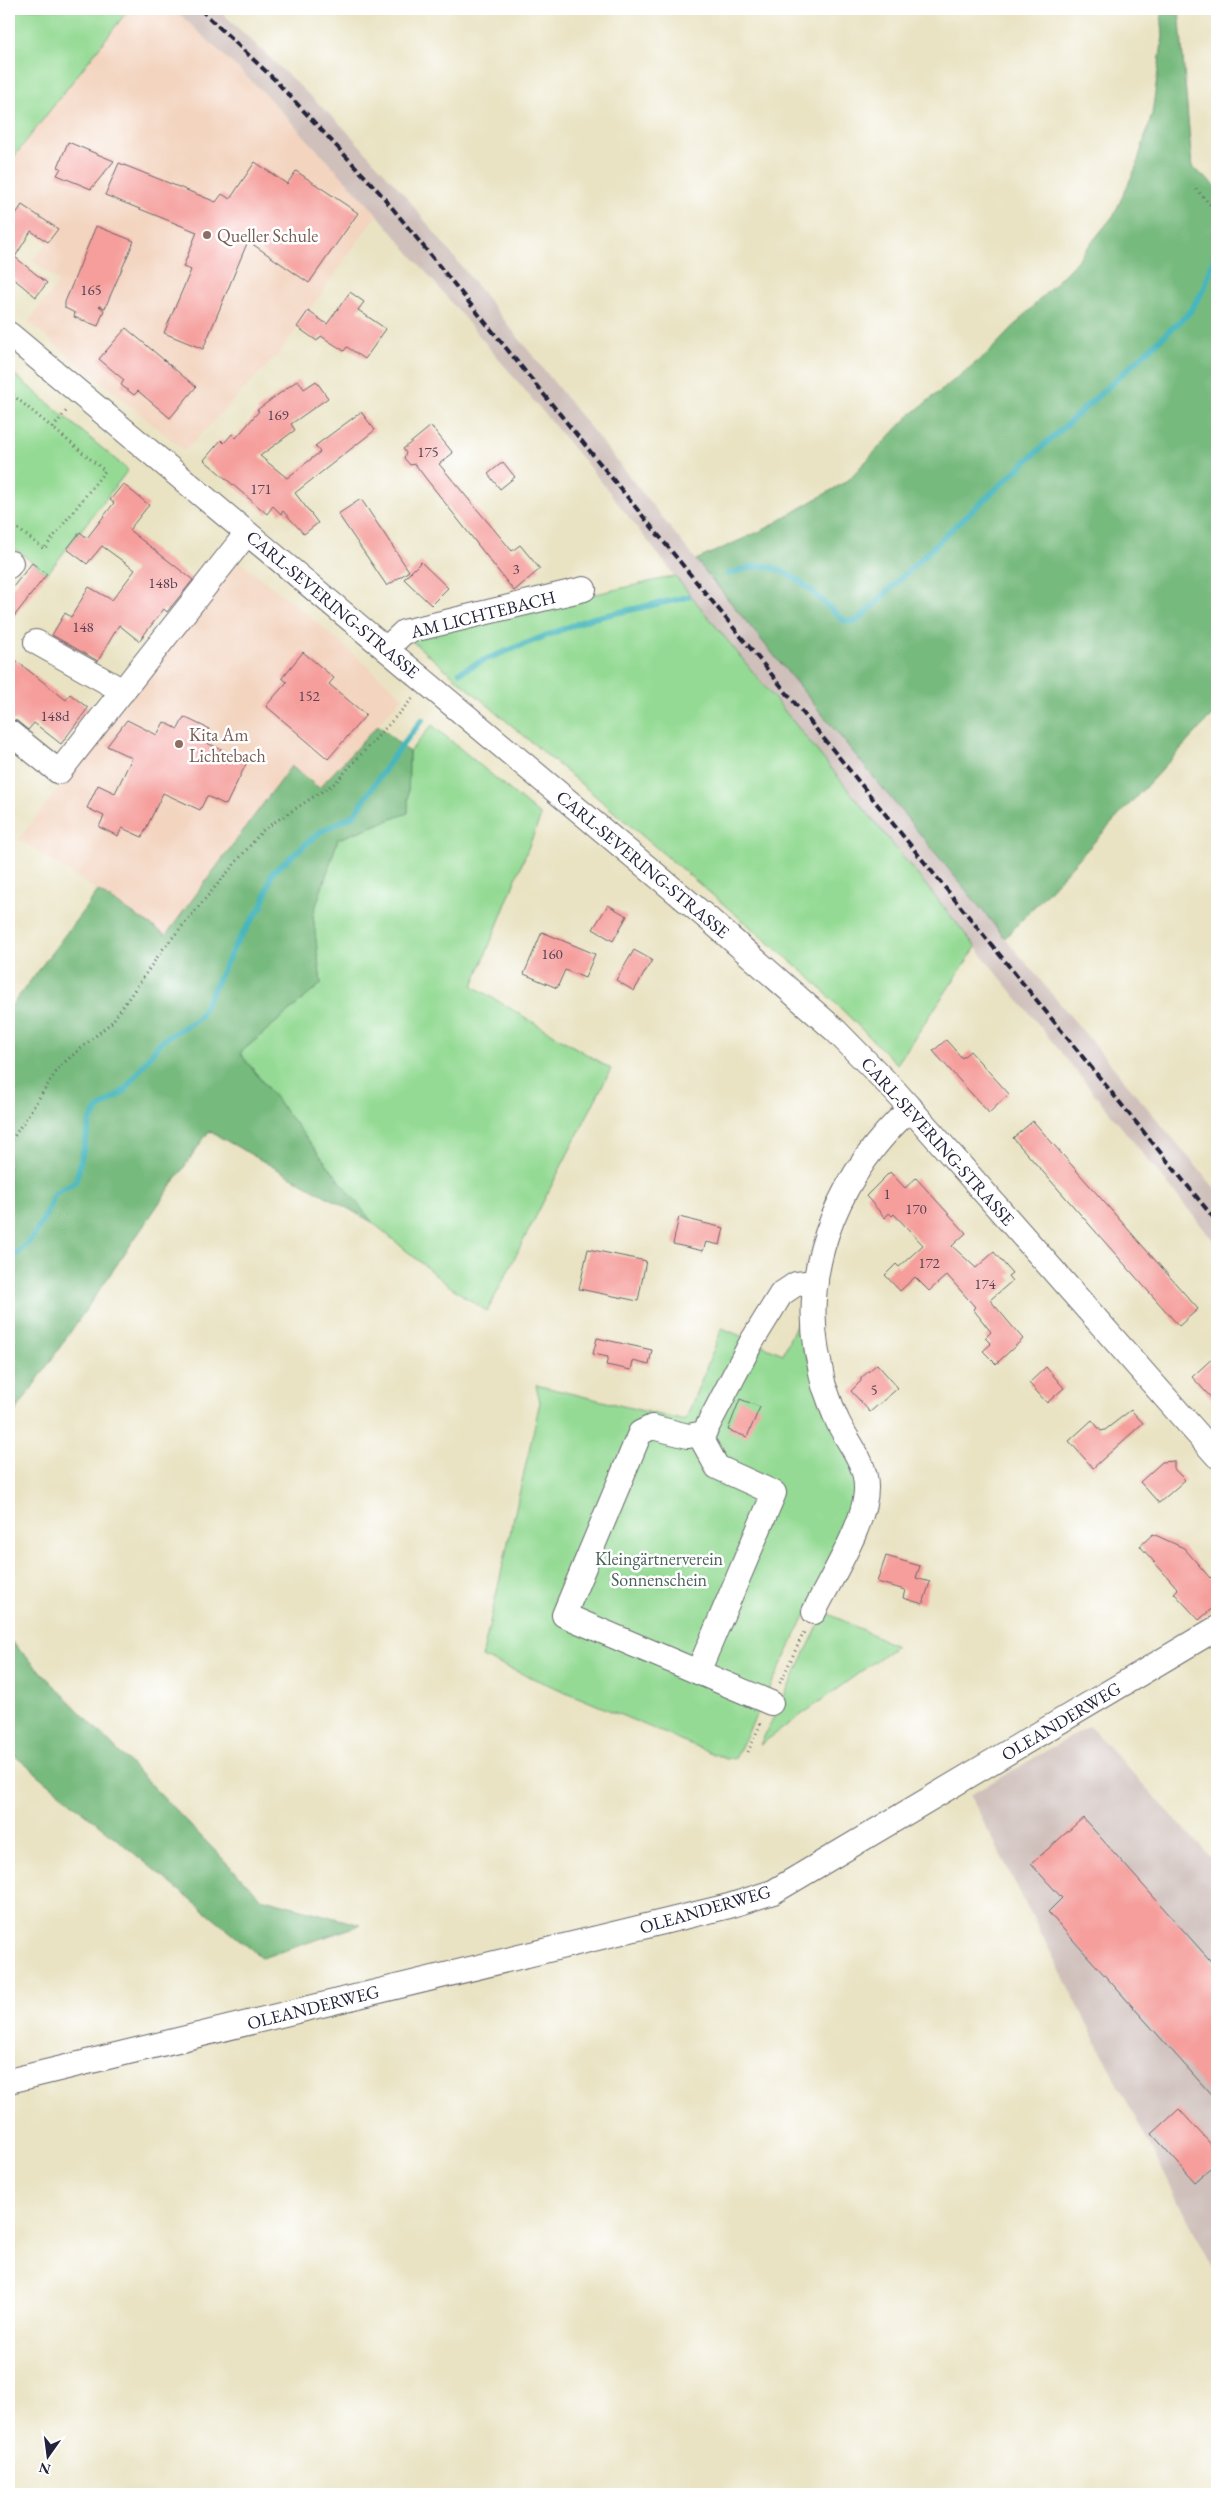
<svg xmlns="http://www.w3.org/2000/svg" width="1226" height="2503" viewBox="0 0 1226 2503" font-family="'EB Garamond',serif">
<rect width="100%" height="100%" fill="#fff"/>
<filter id="ink" filterUnits="userSpaceOnUse"><feTurbulence type="fractalNoise" baseFrequency=".02" numOctaves="2"/><feDisplacementMap in="SourceGraphic" scale="10" xChannelSelector="R" yChannelSelector="G"/><feConvolveMatrix kernelMatrix="1 2 1 2 8 2 1 2 1" color-interpolation-filters="sRGB"/></filter>
<filter id="wash" filterUnits="userSpaceOnUse"><feTurbulence type="fractalNoise" baseFrequency=".0096" numOctaves="4" result="noise"/><feDisplacementMap in="SourceGraphic" scale="20" xChannelSelector="R" yChannelSelector="G"/><feGaussianBlur stdDeviation="1.12" result="paint"/><feColorMatrix in="noise" values="0 0 0 0 0 0 0 0 0 0 0 0 0 0 0 0 0 1.4 0 .05"/><feComposite in="paint" operator="in"/></filter>
<g filter="url(#wash)">
<rect width="100%" height="100%" fill="#e9e3c3"/>
<!-- built -->
<g fill="#f3d4bf">
<path d="M129 9H174L264 93 377 214 280 352 185 451 28 322 59 282 33 261 58 229 9 196V163Z"/>
<path d="M237 560 307 614 403 697 319 788 291 766 165 936 19 839Z"/>
</g>
<!-- industrial -->
<g fill="#cfc0bb">
<path d="M174 9H218L343 127 402 192 696 560 1005 938 1217 1191V1245L675 576 595 474 377 214 264 93Z"/>
<path d="M1089 1726 1217 1864V2277L970 1795Z"/>
</g>
<!-- green -->
<g fill="#94da94" stroke="#5b7e68">
<path d="M9 9H129L9 163Z"/>
<path d="M9 370 128 470 47 574 9 544Z"/>
<path d="M675 576 976 947 897 1064 806 974 407 637Z"/>
<path d="M432 725 541 816 473 986 611 1069 487 1312 445 1283 372 1222 240 1053 321 984 313 915 338 839 408 813 409 752Z"/>
<path d="M807 1300 858 1485 847 1530 736 1757 726 1759 482 1657 540 1402 536 1385 685 1421 722 1328 783 1354Z"/>
<path d="M825 1612 896 1646 760 1745Z"/>
</g>
<!-- forest -->
<g fill="#77ba7e" stroke="#4c6e5c">
<path d="M1161 9H1179L1192 167 1217 187V710L1005 938 696 560 765 529 847 481 909 416 988 353 1074 264 1114 215 1136 167 1152 114 1163 36Z"/>
<path d="M378 725 409 752 408 813 338 839 313 915 321 984 240 1053 372 1222 209 1131 9 1421V1009L98 891 166 935 291 766 319 788Z"/>
<path d="M9 1639 261 1898 361 1925 262 1958 9 1751Z"/>
</g>
<g fill="none" stroke-linecap="round" stroke-linejoin="round">
<!-- stream -->
<g stroke="#46b6bd" stroke-width="6">
<path d="M728 574C738 571 752 565 763 566 794 568 821 601 843 620L851 622 858 620 952 529 1189 313 1204 289 1217 248"/>
<path d="M460 672 484 660 589 619 688 597"/>
<path d="M9 1260C32 1244 45 1221 54 1194L76 1181 90 1121 98 1109 124 1091 161 1041 199 1018 235 945 263 904 272 873 320 832 354 815 395 754 422 720"/>
</g>
</g>
<g id="blocks">
<!-- building -->
<g fill="#f59e9b">
<path d="M68 142 114 161 91 189 57 175 61 168 58 167Z"/>
<path d="M255 162 287 184 296 171 358 213 309 283 248 241 203 349 164 333 191 270 183 267 197 232 105 195 119 163 216 202 222 194 230 199Z"/>
<path d="M22 205 58 229 48 242 31 231 15 257 47 283 36 297 9 275V224Z"/>
<path d="M96 226 134 241 105 308 99 306 104 310 98 326 74 317 75 313 65 308V302Z"/>
<path d="M350 292 364 302 358 310 386 329 365 359 347 347 344 351 321 336 317 341 297 327 308 311 327 324Z"/>
<path d="M126 328 196 387 170 418 138 391 134 395 121 385 124 380 99 359Z"/>
<path d="M298 380 304 389 316 381 328 398 291 424 295 430 260 456 287 478 320 452 315 446 361 412 375 430 295 493 318 523 304 534 283 511 281 514 273 506 267 514 204 460 221 440 224 443 232 434 236 438 259 411 257 410Z"/>
<path d="M431 426 453 453 439 464 512 551 520 545 540 569 514 591 424 476 415 464 410 465 404 458 406 453 403 449Z"/>
<path d="M503 462 515 477 500 489 488 474Z"/>
<path d="M123 484 149 505 129 530 193 580 167 612 164 609 139 641 119 625 98 661 52 635 65 613 71 617 89 587 112 600 135 570 102 546 87 564 67 549 80 532 87 538 114 503 110 500Z"/>
<path d="M361 499 409 571 387 586 338 514Z"/>
<path d="M421 562 448 588 431 605 404 579Z"/>
<path d="M32 563 47 574 9 623V592Z"/>
<path d="M303 652 334 678 329 684 366 715 328 759 266 706 287 682 282 678Z"/>
<path d="M9 655 66 700 70 694 88 708 61 744 34 723 28 730 17 721 9 719Z"/>
<path d="M184 717 209 729 203 741 247 762 226 805 207 796 200 810 163 793 142 837 122 828 118 836 99 827 104 816 87 808 98 785 115 793 132 758 107 746 127 720 157 735 164 722 178 729Z"/>
<path d="M608 905 627 916 613 941 593 929Z"/>
<path d="M542 932 595 954 585 978 565 970 557 988 524 974Z"/>
<path d="M634 950 652 960 634 991 616 980Z"/>
<path d="M946 1040 962 1058 970 1051 1009 1094 989 1113 933 1051Z"/>
<path d="M1033 1121 1198 1309 1179 1326 1013 1138Z"/>
<path d="M890 1172 905 1188 916 1178 966 1233 952 1246 976 1268 994 1252 1012 1273 1008 1276 1012 1281 990 1300 1023 1339 996 1364 983 1351 991 1344 985 1338 991 1332 973 1309 975 1307 947 1275 929 1291 915 1277 900 1291 885 1275 896 1264 899 1267 923 1245 894 1214 892 1216 889 1213 885 1218 866 1196Z"/>
<path d="M679 1217 724 1228 720 1245 706 1242 703 1251 673 1244Z"/>
<path d="M588 1249 646 1261 638 1301 579 1289Z"/>
<path d="M597 1338 652 1350 649 1365 633 1361 631 1370 606 1365 608 1357 593 1354Z"/>
<path d="M1217 1354V1404L1192 1377Z"/>
<path d="M877 1364 898 1388 870 1412 851 1391 861 1381V1378Z"/>
<path d="M1046 1367 1064 1388 1047 1403 1029 1383Z"/>
<path d="M740 1399 760 1407 747 1437 728 1430Z"/>
<path d="M1131 1410 1143 1423 1093 1468 1069 1441 1092 1420 1101 1431 1105 1430Z"/>
<path d="M1174 1461V1469L1185 1480 1159 1503 1140 1482 1162 1462Z"/>
<path d="M1153 1534 1184 1548 1210 1578 1217 1572V1604L1199 1620 1174 1593 1178 1589 1140 1546Z"/>
<path d="M886 1556 920 1566 916 1578 930 1582 923 1604 903 1598 905 1590 877 1582Z"/>
<path d="M1083 1818 1217 1968V2101L1048 1912 1062 1898 1031 1864Z"/>
<path d="M1179 2109 1217 2151V2163L1195 2182 1152 2134Z"/>
</g>
</g>
</g>
<g filter="url(#ink)">
<use href="#blocks" fill-opacity="0" stroke="#68666b" stroke-width="1"/>
<g fill="none" stroke-linecap="round" stroke-linejoin="round">
<!-- minor casing -->
<g stroke="#68666b" stroke-width="26">
<g id="minor">
<path d="M9 334 569 802 711 921 836 1031 894 1090 1217 1456"/>
<path d="M9 566 11 563"/>
<path d="M36 642 123 691"/>
<path d="M386 649 404 632 584 589"/>
<path d="M9 732 59 772 247 533"/>
<path d="M699 1434 717 1467 774 1493 698 1672 564 1615 640 1433 652 1427 688 1436 704 1433 752 1341 781 1294 796 1284 816 1282"/>
<path d="M814 1612C830 1579 867 1522 866 1487 866 1462 848 1443 838 1422 832 1410 829 1398 824 1386 821 1375 820 1364 817 1353 801 1261 843 1169 911 1108"/>
<path d="M698 1672 771 1703"/>
<path d="M9 2081 729 1906 773 1892 1217 1628"/>
</g>
</g>
<!-- path -->
<g stroke="#68666b" stroke-width="3" stroke-dasharray="1 4" stroke-linecap="butt">
<path d="M1196 189 1217 212"/>
<path d="M9 392 105 471 44 549 9 522"/>
<path d="M53 428 67 410"/>
<path d="M9 1144 60 1066 112 1022 163 949 264 829 335 783 413 698"/>
<path d="M780 1683 805 1630"/>
<path d="M748 1752 761 1723"/>
</g>
<!-- minor -->
<use href="#minor" stroke="#fff" stroke-width="24"/>
<!-- rail -->
<path stroke="#22223b" stroke-width="4" stroke-dasharray="8 4" stroke-linecap="butt" d="M200 9 274 79 380 193 1217 1222"/>
</g>
</g>
<!-- markers -->
<g fill="#8d6e63" stroke="#fff" stroke-width="2">
<circle cx="207" cy="235" r="5"/>
<circle cx="179" cy="744" r="5"/>
</g>
<g text-anchor="middle" dominant-baseline="central" stroke-width="5" stroke-linejoin="round" paint-order="stroke">
<!-- number labels -->
<g font-size="15" fill="#574153">
<text x="91" y="289">165</text>
<text x="278" y="414">169</text>
<text x="428" y="451">175</text>
<text x="261" y="488">171</text>
<text x="516" y="568">3</text>
<text x="163" y="582">148b</text>
<text x="83" y="626">148</text>
<text x="309" y="695">152</text>
<text x="55" y="715">148d</text>
<text x="552" y="953">160</text>
<text x="887" y="1193">1</text>
<text x="916" y="1208">170</text>
<text x="929" y="1262">172</text>
<text x="985" y="1283">174</text>
<text x="874" y="1389">5</text>
</g>
<!-- education labels -->
<g font-size="18" fill="#785e54" stroke="#fff" text-anchor="start">
<text x="217" y="235">Queller Schule</text>
<text x="189" y="734">Kita Am<tspan x="189" dy="21">Lichtebach</tspan></text>
</g>
<!-- street labels -->
<g font-size="18" fill="#22223b" stroke="#fff">
<text transform="translate(333 604) rotate(40)">CARL-SEVERING-STRASSE</text>
<text transform="translate(483 614) rotate(-14)">AM LICHTEBACH</text>
<text transform="translate(643 864) rotate(40)">CARL-SEVERING-STRASSE</text>
<text transform="translate(938 1141) rotate(48)">CARL-SEVERING-STRASSE</text>
<text transform="translate(1061 1721) rotate(-31)">OLEANDERWEG</text>
<text transform="translate(705 1909) rotate(-16)">OLEANDERWEG</text>
<text transform="translate(313 2007) rotate(-14)">OLEANDERWEG</text>
</g>
<!-- park labels -->
<g font-size="18" fill="#4a625a" stroke="#fff">
<text x="659" y="1558">Kleingärtnerverein<tspan x="659" dy="21">Sonnenschein</tspan></text>
</g>
</g>
<!-- margin -->
<rect width="1226" height="2503" fill="none" stroke="#fff" stroke-width="30"/>
<!-- north arrow -->
<g transform="translate(48 2456) rotate(194)" stroke="#ffffff" stroke-width="4" paint-order="stroke">
<path d="M0-4L9 19L0 12L-9 19Z" fill="#22223b"/>
<text y="-8" font-size="14" font-weight="bold" text-anchor="middle" fill="#22223b">N</text>
</g>
</svg>
